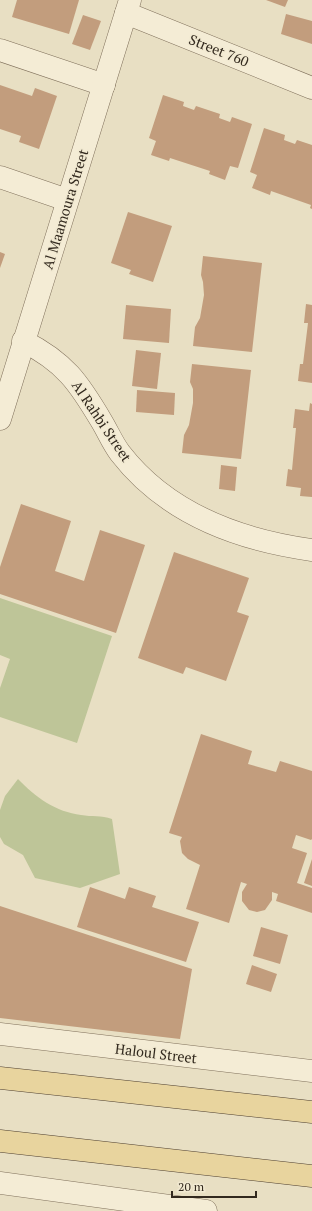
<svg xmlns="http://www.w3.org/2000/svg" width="312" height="1211" viewBox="0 0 312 1211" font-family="'PT Serif',serif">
<rect width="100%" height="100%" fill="#e8dfc3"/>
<!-- green -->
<g fill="#bec598">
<path d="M0 598 112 636 77 743 0 717V688L10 659 0 655Z"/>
<path d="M18 779C35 797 56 812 81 815 92 817 101 815 112 819L120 874 80 888 35 878 23 855 4 844 0 837V810L5 796Z"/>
</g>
<!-- building -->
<g fill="#c29d7d">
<path d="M17 0H79L69 34 12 17Z"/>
<path d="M266 0H288L285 7Z"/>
<path d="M286 14 312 21V44L281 34Z"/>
<path d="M83 15 101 21 90 50 72 44Z"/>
<path d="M0 85 32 96 35 88 57 96 39 149 19 142 21 136 0 129Z"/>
<path d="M163 95 184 102 183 106 194 110 196 106 220 114 219 118 230 122 232 117 252 124 238 168 230 166 225 180 209 174 210 171 170 158 169 161 151 155 156 141 149 138Z"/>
<path d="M264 128 285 135 284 140 295 144 297 140 312 145V209L310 208 311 205 271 191 270 195 252 188 257 175 250 172Z"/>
<path d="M128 212 172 226 153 282 129 274 131 270 111 263Z"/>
<path d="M0 252 5 254 0 268Z"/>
<path d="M203 256 262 263 252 352 193 346 195 327 200 318 204 295 203 282 201 275Z"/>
<path d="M306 304 312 305V383L298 381 300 364H303L308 323H304Z"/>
<path d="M126 305 171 309 169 343 123 339Z"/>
<path d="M136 350 161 353 157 389 132 386Z"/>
<path d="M192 364 251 370 241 459 182 453 184 435 189 425 193 403V389L190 382Z"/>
<path d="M137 390 175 393 174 415 136 412Z"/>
<path d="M310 403 312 404V497L300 496 301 488 286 486 288 469 292 470 296 428H293L295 409 309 411Z"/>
<path d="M221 465 237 467 235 491 219 489Z"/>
<path d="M21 504 71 521 55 571 84 581 100 530 145 545 116 633 0 594V567Z"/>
<path d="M174 552 249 578 237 612 249 616 226 681 186 667 183 674 138 658Z"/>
<path d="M201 734 252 751 248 764 276 772 280 761 312 771V839L311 840 296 835 292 848 307 853 297 883 312 888V913L276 901 278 894 272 892V900L265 910 257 912 249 910 242 901V892L247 884 241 882 229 923 186 909 200 865 188 859 182 853 180 841 182 837 169 833Z"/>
<path d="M312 859V886L304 883Z"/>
<path d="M90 887 125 899 129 887 156 896 152 907 199 922 186 962 77 927Z"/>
<path d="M0 906 192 969 180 1039 0 1018Z"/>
<path d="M261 927 288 935 280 964 253 956Z"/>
<path d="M252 965 277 974 271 992 246 984Z"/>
</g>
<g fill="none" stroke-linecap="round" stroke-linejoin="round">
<!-- minor casing -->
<g stroke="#80715c" stroke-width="23">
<g id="minor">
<path d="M126 13 312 88"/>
<path d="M0 50 104 85"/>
<path d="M0 177 67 200"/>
<path d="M23 341C65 362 79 383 102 422 108 432 113 444 120 453 167 514 239 540 312 550"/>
<path d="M0 419 130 0"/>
<path d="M0 1034 312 1071"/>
<path d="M0 1183 206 1211"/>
</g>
</g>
<!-- major casing -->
<g stroke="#4e3f30" stroke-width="23">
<g id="major">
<path d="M0 1078 312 1112"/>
<path d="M0 1141 312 1176"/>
</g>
</g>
<!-- minor -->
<use href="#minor" stroke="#f4ecd5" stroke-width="22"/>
<!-- major -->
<use href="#major" stroke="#e8d49e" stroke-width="22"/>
</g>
<g text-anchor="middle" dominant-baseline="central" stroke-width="3" stroke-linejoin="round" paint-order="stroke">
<!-- street labels -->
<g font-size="14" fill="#32291e" stroke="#f1e9d1">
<text transform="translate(219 50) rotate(22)">Street 760</text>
<text transform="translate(65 209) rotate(-73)">Al Maamoura Street</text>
<text transform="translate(102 421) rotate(56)">Al Rahbi Street</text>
<text transform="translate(156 1053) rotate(7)">Haloul Street</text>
</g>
</g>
<!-- scale -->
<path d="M172 1191v6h84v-6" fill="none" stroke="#32291e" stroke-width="2"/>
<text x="178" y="1191" font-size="12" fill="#32291e" stroke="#f1e9d1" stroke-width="3" paint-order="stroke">20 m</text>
</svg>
